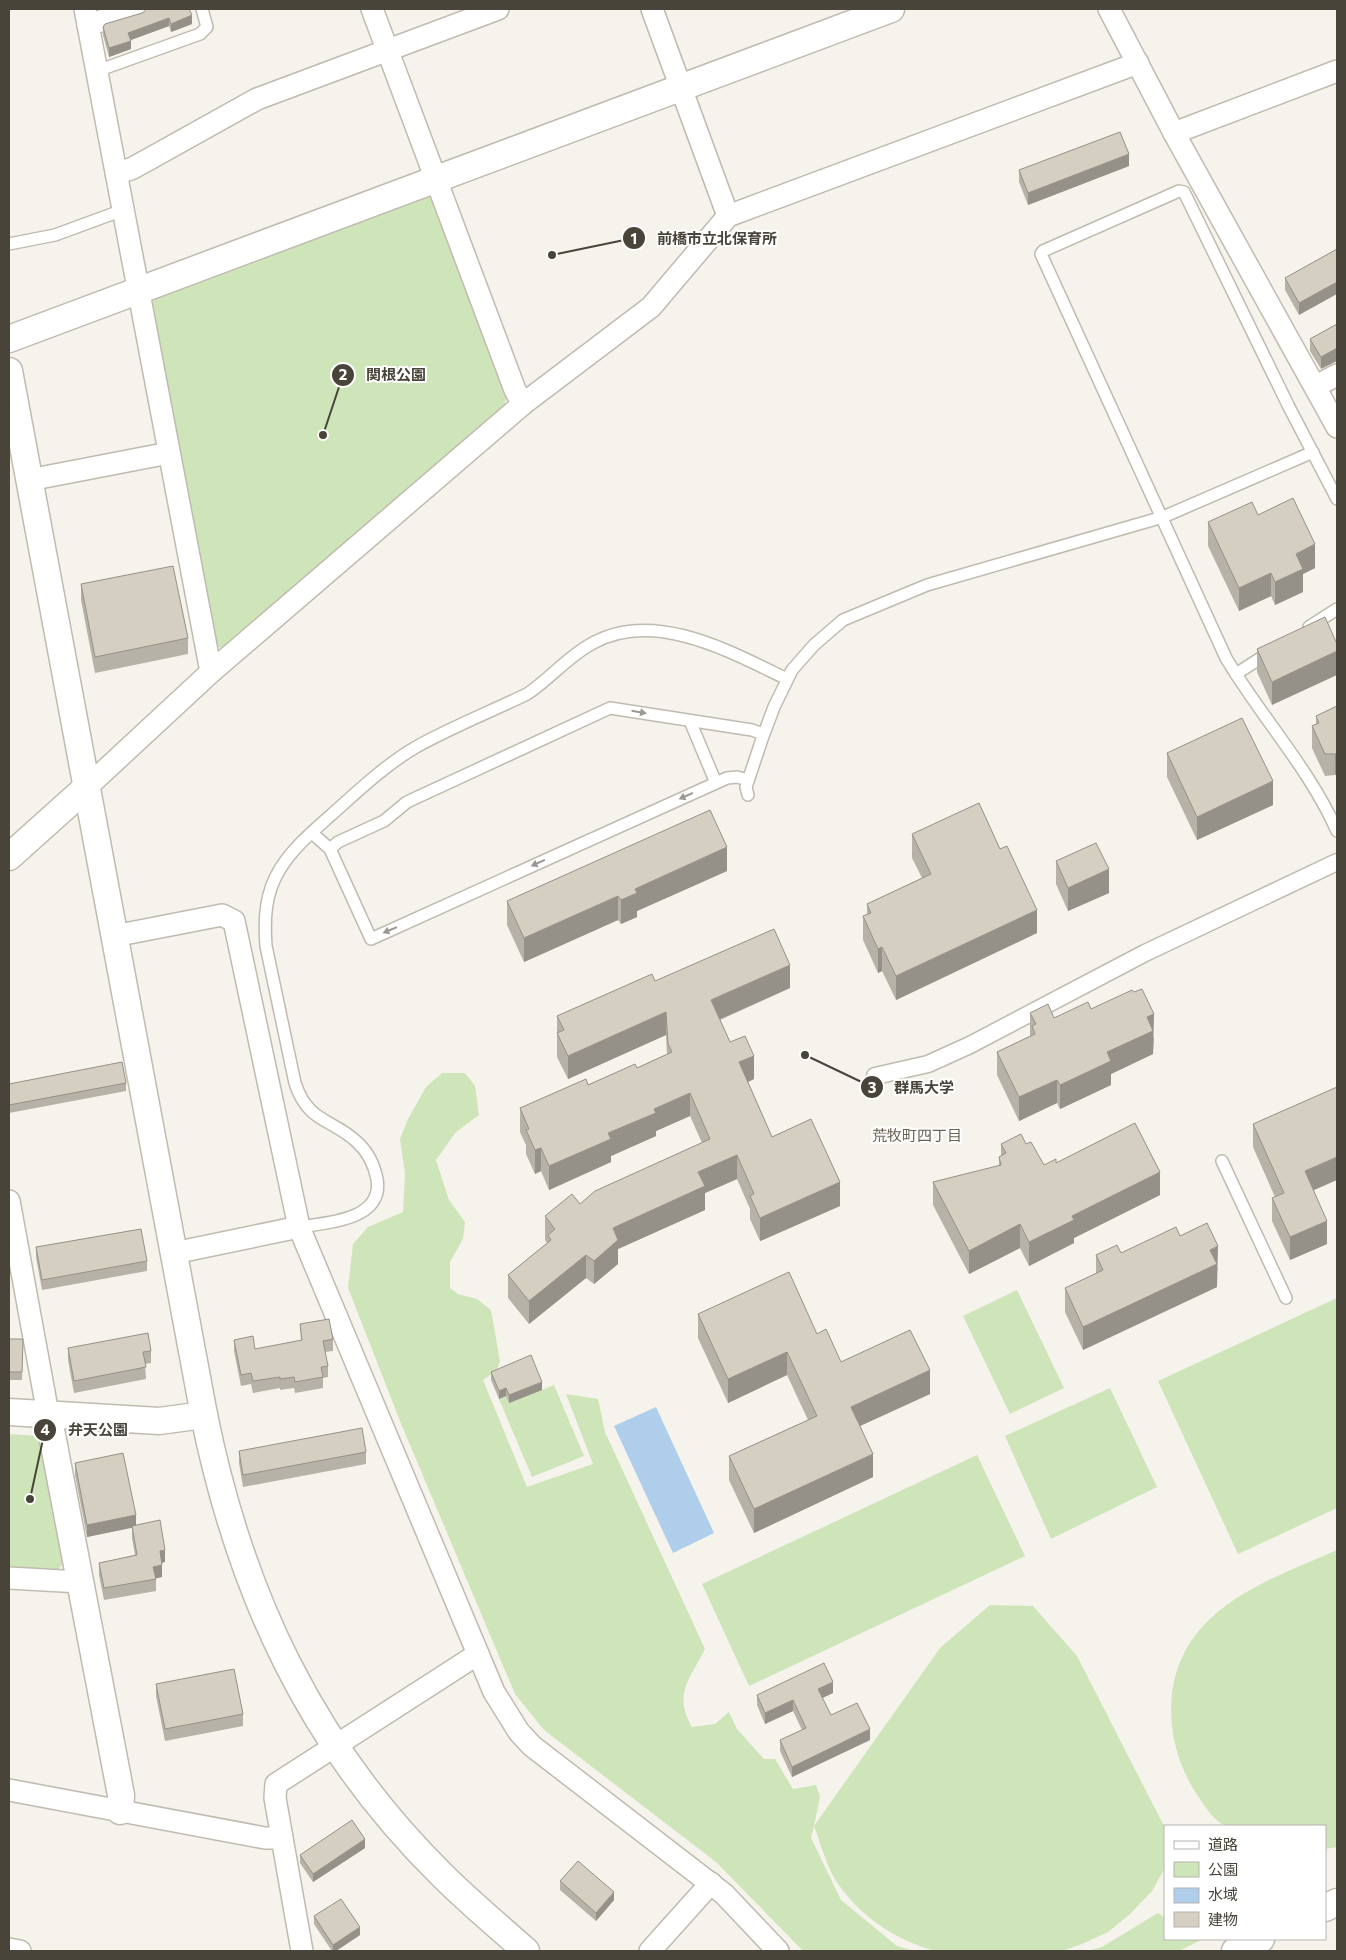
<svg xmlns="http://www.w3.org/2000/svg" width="1346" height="1960" viewBox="0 0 1346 1960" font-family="Commissioner,'Noto Sans JP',sans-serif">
<rect width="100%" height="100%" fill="#f5f3ec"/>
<!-- green -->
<g fill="#cee5b9">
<path d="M425 190 436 196 507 396 503 409 225 649 214 645 147 302 151 293Z"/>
<path d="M442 1073H465L475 1086 479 1115 456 1132 436 1160 449 1200 465 1222 463 1239 450 1262V1288L458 1294 477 1299 491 1310 500 1361 497 1370 483 1380 527 1487 593 1464 566 1394 598 1399 605 1432 705 1649C690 1679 673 1694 692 1727L715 1724 729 1712 737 1729 764 1759H775L793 1789 816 1785 820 1797 814 1826 940 1648 990 1605 1033 1606 1077 1656 1165 1828V1868L1152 1891 1129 1915 1108 1932 1082 1944 1062 1951H936C894 1940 856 1914 833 1876 825 1860 820 1842 814 1826L811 1838 841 1900 897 1946 915 1951H803L716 1862 544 1730 515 1694 402 1426 348 1288 353 1244 368 1227 403 1212 405 1174 400 1139 408 1119 426 1087Z"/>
<path d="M1017 1290 1064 1388 1010 1414 963 1316Z"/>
<path d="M1337 1298V1508L1238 1554 1158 1381Z"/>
<path d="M554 1385 584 1456 532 1477 499 1399 506 1396 509 1403Z"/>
<path d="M1110 1388 1157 1487 1051 1539 1005 1436Z"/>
<path d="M9 1434 40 1436 64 1561 58 1571 9 1569Z"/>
<path d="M977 1455 1025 1556 749 1686 702 1584Z"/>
<path d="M1337 1550V1847L1325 1849V1826C1299 1826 1274 1826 1249 1826 1242 1826 1232 1828 1226 1826 1215 1822 1206 1808 1200 1799 1164 1749 1158 1674 1203 1626 1238 1588 1290 1571 1337 1550Z"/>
<path d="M1158 1913 1165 1918V1939H1203L1179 1951H1087L1102 1947Z"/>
</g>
<!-- water -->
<path fill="#afceeb" d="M656 1407 714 1533 673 1553 614 1426Z"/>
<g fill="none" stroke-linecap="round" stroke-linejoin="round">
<!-- service casing -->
<g stroke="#c0bbaf" stroke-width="14">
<g id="service">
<path d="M97 71 200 34 207 27 202 9"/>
<path d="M9 244 55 235 123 210"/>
<path d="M1337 499 1289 407 1184 192 1179 191 1043 251 1041 254 1226 658C1261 717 1309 768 1337 831"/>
<path d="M1309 627 1337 609"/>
<path d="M1236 674 1270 652"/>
<path d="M690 721 716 783"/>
<path d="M748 795 746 787 762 739 774 707 792 670 814 645 843 620 927 585 1163 517 1313 452"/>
<path d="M312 833 330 849 371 939 727 778 737 777 748 780"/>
<path d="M330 849 338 842 384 821 407 802 610 708 752 730 763 734"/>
<path d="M1222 1161 1286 1298"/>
<path d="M299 1227C327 1223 384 1220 377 1179 374 1164 368 1152 357 1142 331 1118 308 1123 295 1083L266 946C264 919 265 893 280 869 293 848 312 832 330 816 357 792 385 765 416 747 452 727 490 712 527 694 550 679 568 656 593 643 655 609 731 652 787 679"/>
</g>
</g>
<!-- pedestrian casing -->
<g stroke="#c0bbaf" stroke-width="19">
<path id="pedestrian" d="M875 1076 928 1064 970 1045 1145 953 1337 862"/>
</g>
<!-- minor casing -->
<g stroke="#c0bbaf" stroke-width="24">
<g id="minor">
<path d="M85 9 211 672"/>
<path d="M372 9 515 390 523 404"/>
<path d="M652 9 728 216"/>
<path d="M1109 9 1174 133 1337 427"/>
<path d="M88 25 138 9"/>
<path d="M1174 133 1337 71"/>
<path d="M116 173 131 169 151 158 257 99 498 9"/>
<path d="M1316 386 1337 375"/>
<path d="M29 480 169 453"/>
<path d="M87 787 211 672 523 404 651 307 728 216 1138 63"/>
<path d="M114 936 222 915 234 921 299 1227 494 1692 519 1732 532 1746 724 1894 778 1951"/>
<path d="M9 1201 48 1414"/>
<path d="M174 1253 299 1227"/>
<path d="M9 1578 80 1582"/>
<path d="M9 1790 265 1838H282"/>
<path d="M9 1949 20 1951"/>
<path d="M302 1951 275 1798 276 1784 478 1654"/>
<path d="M650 1951 711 1883"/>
</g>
</g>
<!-- tertiary casing -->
<g stroke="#c0bbaf" stroke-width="29">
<g id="tertiary">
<path d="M9 339 891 9"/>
<path d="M9 371 204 1415C240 1593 311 1746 442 1875 469 1902 498 1926 526 1951"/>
<path d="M9 857 87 787"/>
<path d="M9 1412 159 1421 204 1415"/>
<path d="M48 1414 121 1795 120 1811"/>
<path d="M1325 1908 1337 1902"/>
<path d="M1235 1951 1261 1939"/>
</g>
</g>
<!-- service -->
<use href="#service" stroke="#fff" stroke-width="11"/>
<!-- pedestrian -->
<use href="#pedestrian" stroke="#fff" stroke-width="16"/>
<!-- minor -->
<use href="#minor" stroke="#fff" stroke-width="21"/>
<!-- tertiary -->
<use href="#tertiary" stroke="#fff" stroke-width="26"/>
</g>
<!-- wall -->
<g fill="#b7b2a7">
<path d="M142 13 192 24 171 32 169 26 131 40V49L109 57 103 35V27Z"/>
<path d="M1129 166 1028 205 1019 182V170Z"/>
<path d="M1337 249 1299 315 1285 290V278Z"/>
<path d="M1337 324 1321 369 1310 351V339Z"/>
<path d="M1258 515 1315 568 1303 574V592L1275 605 1271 596 1239 611 1208 546V522Z"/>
<path d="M81 584 188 638V654L95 673 81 600Z"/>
<path d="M1337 644 1272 705 1257 672V649Z"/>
<path d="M1337 706V774L1335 775 1325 776 1312 748V726L1316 724V716Z"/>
<path d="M1167 753 1273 805 1197 840 1167 777Z"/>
<path d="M912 834 1037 933 896 1000 882 971 878 973 863 940V916L867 914V904L922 878 912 858Z"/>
<path d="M1056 861 1109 893 1068 911 1056 884Z"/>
<path d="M727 871 637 911V917L621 924 618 920 524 962 507 925V901Z"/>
<path d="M655 981 790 988 720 1020 730 1042 754 1079 748 1082 772 1137 840 1206 760 1241 750 1219V1209L737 1179 705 1193V1210L618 1249V1264L594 1284 586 1278 529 1324 508 1298V1275L547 1243 545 1240V1216L580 1204 702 1143 690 1116 656 1131V1136L611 1156V1162L549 1190 541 1171 535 1174 526 1154V1145L520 1132V1108L637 1068 667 1054 666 1035 568 1079 557 1057V1016Z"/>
<path d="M1091 1009 1154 1037 1153 1054 1111 1074V1085L1060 1109 1057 1103 1019 1121 997 1075V1052L1030 1036V1013L1054 1018Z"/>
<path d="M126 1083V1091L9 1113V1084Z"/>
<path d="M1253 1124 1314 1190 1327 1244 1290 1260 1272 1221V1198L1275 1197 1253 1147Z"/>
<path d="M1001 1144H1026L1044 1165 1056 1163 1160 1195 1074 1238V1243L1029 1266 1020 1248 969 1274 933 1205V1182L999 1166V1157L1001 1156Z"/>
<path d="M1180 1236 1218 1269 1217 1270V1287L1083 1350 1065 1312V1288L1096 1274V1255L1121 1253Z"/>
<path d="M36 1247 147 1261V1271L42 1290 36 1257Z"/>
<path d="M698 1314 817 1334 841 1362 930 1394 860 1426 873 1477 754 1533 729 1480V1456L808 1420 787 1375 728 1403 698 1338Z"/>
<path d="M300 1324 333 1339V1351L325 1352 328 1366V1377L323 1378V1388L295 1393 294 1388 280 1390V1388L253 1393 251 1384 241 1386 234 1351V1340L255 1349 301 1341Z"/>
<path d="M9 1339H23L22 1380H9Z"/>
<path d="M68 1348 151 1351V1363L145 1364 146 1379 74 1393 68 1360Z"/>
<path d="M491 1372 542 1390 509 1403 506 1396 499 1399 491 1380Z"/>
<path d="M239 1451 366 1452V1464L243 1487 239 1463Z"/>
<path d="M75 1463 136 1525 165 1562 161 1563 162 1577 156 1578V1591L104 1600 99 1575V1563L135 1555 132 1538V1527L87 1537 75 1475Z"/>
<path d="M156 1684 243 1714V1726L165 1741 156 1696Z"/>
<path d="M833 1693 822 1698 831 1715 870 1740 792 1777 780 1751V1740L802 1730 793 1711 765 1724 757 1705V1695Z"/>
<path d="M365 1848 313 1882 300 1863V1855Z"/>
<path d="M560 1881 614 1900 596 1921 560 1890Z"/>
<path d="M314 1916 360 1935 336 1951H332L314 1924Z"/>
</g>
<!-- shaded-wall -->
<g fill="#959188">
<path d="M192 15V24L171 32V24Z"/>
<path d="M169 18V26L128 41V33Z"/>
<path d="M131 41V49L109 57V48Z"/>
<path d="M1129 154V166L1028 205V193Z"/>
<path d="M1337 282V294L1299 315V303Z"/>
<path d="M1337 348V361L1321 369V357Z"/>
<path d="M1315 544V568L1303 574V592L1275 605V582L1296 554Z"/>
<path d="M1271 573V596L1239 611V588Z"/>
<path d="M1337 651V675L1272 705V682Z"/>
<path d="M1337 753V774L1335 775V754Z"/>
<path d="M1273 781V805L1197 840V817Z"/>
<path d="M727 847V871L637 911V917L621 924V900L635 889Z"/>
<path d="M1109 869V893L1068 911V888Z"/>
<path d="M618 896V920L524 962V938Z"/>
<path d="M1037 910V933L896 1000V976Z"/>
<path d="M882 947V971L878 973V949Z"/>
<path d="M790 965V988L711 1023V1000Z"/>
<path d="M666 1012V1035L568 1079V1056Z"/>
<path d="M1154 1014 1153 1054 1111 1074V1085L1060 1109V1085L1107 1052 1147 1017Z"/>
<path d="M754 1056V1079L739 1086V1062Z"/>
<path d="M1057 1080V1103L1019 1121V1097Z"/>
<path d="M690 1093V1116L656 1131V1136L611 1156V1162L549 1190V1166L654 1109Z"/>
<path d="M541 1148V1171L535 1174V1150Z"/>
<path d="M737 1155V1179L705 1193V1210L618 1249V1264L594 1284V1261L613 1228 698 1172Z"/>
<path d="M1337 1157V1180L1305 1194V1171Z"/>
<path d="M1160 1172V1195L1074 1238V1243L1029 1266V1242L1072 1216Z"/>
<path d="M840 1182V1206L760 1241V1218Z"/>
<path d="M1327 1221V1244L1290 1260V1237Z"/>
<path d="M1020 1224V1248L969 1274V1251Z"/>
<path d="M1218 1246 1217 1287 1083 1350V1327L1210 1250Z"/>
<path d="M586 1255V1278L529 1324V1301Z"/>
<path d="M787 1352V1375L728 1403V1379Z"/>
<path d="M930 1370V1394L851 1430V1407Z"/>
<path d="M542 1382V1390L509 1403V1395Z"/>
<path d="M506 1388V1396L499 1399V1391Z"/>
<path d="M873 1454V1477L754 1533V1509Z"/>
<path d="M136 1515V1527L87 1537V1525Z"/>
<path d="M165 1550V1562L160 1563V1551Z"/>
<path d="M162 1565V1577L153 1579V1567Z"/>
<path d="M833 1682V1693L818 1700V1689Z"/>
<path d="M793 1700V1711L765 1724V1713Z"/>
<path d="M870 1729V1740L792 1777V1767Z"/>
<path d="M365 1839V1848L313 1882V1874Z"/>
<path d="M614 1892V1900L596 1921V1913Z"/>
<path d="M360 1927V1935L336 1951H333V1945Z"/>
</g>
<!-- building -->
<g fill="#d5cfc2" stroke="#959188">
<path d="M147 9H189L192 15 171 24 169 18 128 33 131 41 109 48 103 27 105 24 142 13Z"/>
<path d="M1120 132 1129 154 1028 193 1019 170Z"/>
<path d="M1337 249V282L1299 303 1285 278Z"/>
<path d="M1337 324V348L1321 357 1310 339Z"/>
<path d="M1293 498 1315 544 1296 554 1303 569 1275 582 1271 573 1239 588 1208 522 1252 502 1258 515Z"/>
<path d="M173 566 188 638 95 657 81 584Z"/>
<path d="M1325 617 1337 644V651L1272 682 1257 649Z"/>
<path d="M1337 706V753L1335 754H1325L1312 726 1319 723 1316 716Z"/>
<path d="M1242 718 1273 781 1197 817 1167 753Z"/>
<path d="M979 803 1000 849 1007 846 1037 910 896 976 882 947 878 949 863 916 871 913 867 904 931 874 912 834Z"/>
<path d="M710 810 727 847 635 889 637 893 621 900 618 896 524 938 507 901Z"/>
<path d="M1096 843 1109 869 1068 888 1056 861Z"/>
<path d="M774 929 790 965 711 1000 730 1042 745 1036 754 1056 739 1062 772 1137 811 1119 840 1182 760 1218 750 1196 754 1194 737 1155 698 1172 705 1186 613 1228 618 1240 594 1261 586 1255 529 1301 508 1275 551 1240 548 1235 555 1229 545 1216 572 1194 580 1204 595 1191 710 1139 690 1093 654 1109 656 1113 608 1133 611 1139 549 1166 541 1148 535 1150 526 1130 529 1129 520 1108 586 1079 588 1085 635 1064 637 1068 672 1052 668 1044 666 1012 568 1056 557 1033 564 1030 557 1016 652 974 655 981Z"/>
<path d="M1142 989 1154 1014 1147 1017 1153 1031 1107 1052 1111 1061 1060 1085 1057 1080 1019 1097 997 1052 1035 1034 1032 1026 1036 1024 1030 1013 1048 1004 1054 1018 1088 1002 1091 1009 1132 990 1134 992Z"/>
<path d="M122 1062 126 1083 9 1105V1084Z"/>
<path d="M1337 1087V1157L1305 1171 1327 1221 1290 1237 1272 1198 1284 1193 1253 1124Z"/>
<path d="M1135 1123 1160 1172 1072 1216 1074 1220 1029 1242 1020 1224 969 1251 933 1182 1001 1165 999 1157 1006 1153 1001 1144 1021 1134 1026 1144 1031 1142 1044 1165 1056 1159V1163Z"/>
<path d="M1207 1223 1218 1246 1210 1250 1217 1264 1083 1327 1065 1288 1103 1270 1096 1255 1117 1245 1121 1253 1176 1227 1180 1236Z"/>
<path d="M141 1229 147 1261 42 1280 36 1247Z"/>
<path d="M789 1272 817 1334 826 1329 841 1362 910 1330 930 1370 851 1407 873 1454 754 1509 729 1456 817 1416 787 1352 728 1379 698 1314Z"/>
<path d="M329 1319 333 1339 323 1341 328 1366 321 1367 323 1377 295 1382 294 1377 280 1379V1377L253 1381 251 1373 241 1375 234 1340 253 1336 255 1349 302 1340 300 1324Z"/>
<path d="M148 1333 151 1351 143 1352 146 1367 74 1381 68 1348Z"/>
<path d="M9 1339H23L22 1372H9Z"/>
<path d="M531 1355 542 1382 509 1395 506 1388 499 1391 491 1372Z"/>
<path d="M362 1428 366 1452 243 1475 239 1451Z"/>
<path d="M123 1453 136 1515 87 1525 75 1463Z"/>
<path d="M160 1520 165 1550 160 1551 162 1565 153 1567 156 1579 104 1588 99 1563 137 1555 132 1526Z"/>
<path d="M824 1663 833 1682 818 1689 831 1715 857 1703 870 1729 792 1767 780 1740 806 1728 793 1700 765 1713 757 1695Z"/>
<path d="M234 1669 243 1714 165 1729 156 1684Z"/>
<path d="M352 1820 365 1839 313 1874 300 1855Z"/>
<path d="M578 1861 614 1892 596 1913 560 1881Z"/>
<path d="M341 1899 360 1927 333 1945 314 1916Z"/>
</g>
<!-- one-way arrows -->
<defs><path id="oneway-solid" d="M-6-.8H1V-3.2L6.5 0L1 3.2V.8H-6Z" transform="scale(1.25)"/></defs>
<g fill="#9b9893">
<use href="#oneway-solid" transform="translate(639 712) rotate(10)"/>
<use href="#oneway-solid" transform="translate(686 796) rotate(156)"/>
<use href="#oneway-solid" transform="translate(538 863) rotate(156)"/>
<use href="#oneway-solid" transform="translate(390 930) rotate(157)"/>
</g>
<g text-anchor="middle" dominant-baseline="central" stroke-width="4" stroke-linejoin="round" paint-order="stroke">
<!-- neighbourhood labels -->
<g font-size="15" fill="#6a6352" stroke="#fff">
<text x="917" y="1135">荒牧町四丁目</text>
</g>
</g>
<!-- callouts -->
<path fill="none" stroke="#49443a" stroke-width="2" d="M552 255L634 238M323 435L343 375M805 1055L872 1087M30 1499L45 1430"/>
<g fill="#49443a" stroke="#fff" stroke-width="2">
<circle cx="552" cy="255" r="5"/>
<circle cx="323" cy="435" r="5"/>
<circle cx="805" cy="1055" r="5"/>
<circle cx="30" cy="1499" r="5"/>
<circle cx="634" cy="238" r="12"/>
<circle cx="343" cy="375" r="12"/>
<circle cx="872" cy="1087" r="12"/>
<circle cx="45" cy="1430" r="12"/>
</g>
<g font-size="15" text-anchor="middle" font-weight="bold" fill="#fff">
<text x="634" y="244">1</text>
<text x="343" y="380">2</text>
<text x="872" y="1093">3</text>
<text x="45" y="1435">4</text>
</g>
<g font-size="15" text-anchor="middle" font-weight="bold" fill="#49443a" stroke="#fff" stroke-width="4" stroke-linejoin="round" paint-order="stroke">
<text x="717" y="244">前橋市立北保育所</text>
<text x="396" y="380">関根公園</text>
<text x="924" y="1093">群馬大学</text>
<text x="98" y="1435">弁天公園</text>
</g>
<!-- border -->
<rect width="1346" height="1960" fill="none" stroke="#49443a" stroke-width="20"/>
<!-- legend -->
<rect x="1164" y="1825" width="162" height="115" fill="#ffffff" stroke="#b6b4b0"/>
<rect x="1174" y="1841" width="25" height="8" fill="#ffffff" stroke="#b6b4b0"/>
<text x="1208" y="1850" font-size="15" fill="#49443a">道路</text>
<rect x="1174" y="1862" width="25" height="15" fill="#cee5b9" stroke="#b6b4b0"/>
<text x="1208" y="1875" font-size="15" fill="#49443a">公園</text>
<rect x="1174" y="1888" width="25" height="15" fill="#afceeb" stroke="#b6b4b0"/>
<text x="1208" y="1900" font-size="15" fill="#49443a">水域</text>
<rect x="1174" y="1912" width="25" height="15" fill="#d5cfc2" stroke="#b6b4b0"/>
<text x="1208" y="1925" font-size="15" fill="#49443a">建物</text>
</svg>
